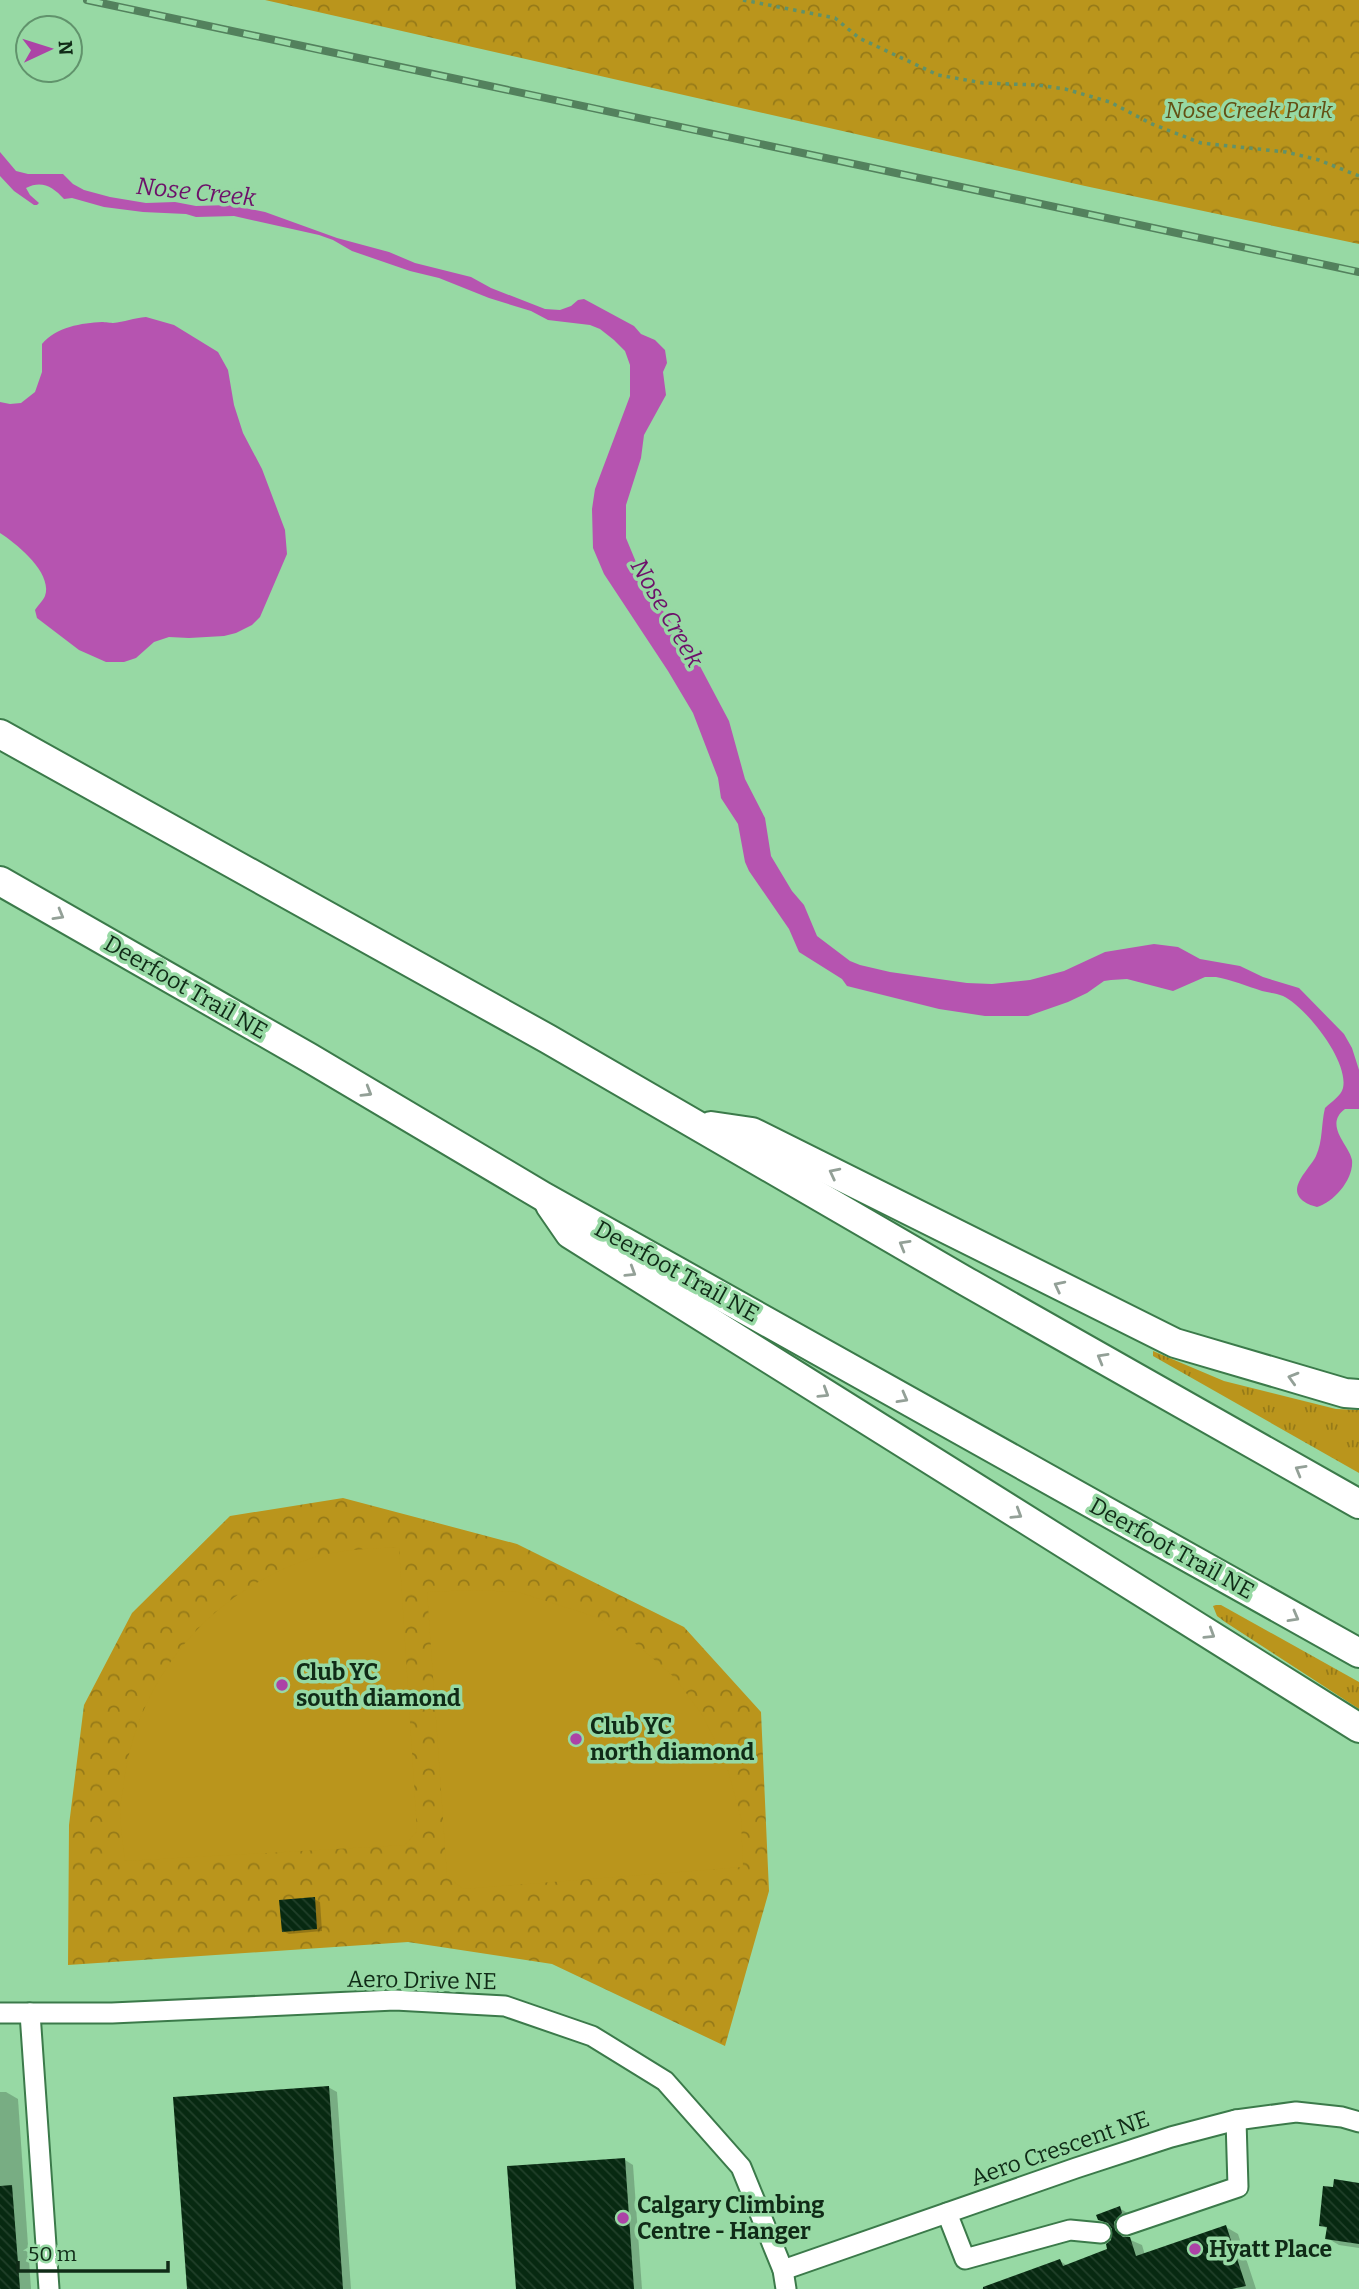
<svg xmlns="http://www.w3.org/2000/svg" width="1359" height="2289" viewBox="0 0 1359 2289" font-family="Bitter,serif">
<defs>
<pattern id="grass-tufts" width="24" height="20" patternUnits="userSpaceOnUse" patternTransform="scale(1.75)"><rect width="24" height="20" fill="#ba951c"/><path d="M3 7l-1-3M5 7V3M7 7l1-3M15 17l-1-3M17 17v-4M19 17l1-3" fill="none" stroke="#967a18"/></pattern>
<pattern id="park-crowns" width="20" height="18" patternUnits="userSpaceOnUse" patternTransform="scale(1.75)"><rect width="20" height="18" fill="#ba951c"/><path d="M2 6a3 3 0 1 1 6 0M12 15a3 3 0 1 1 6 0" fill="none" stroke="#967a18"/></pattern>
<pattern id="building-back-hatch" width="6" height="6" patternUnits="userSpaceOnUse" patternTransform="scale(1.75)"><rect width="6" height="6" fill="#072911"/><path d="M-1 5l2 2M0 0l6 6M5-1l2 2" fill="none" stroke="#21402a"/></pattern>
</defs>
<rect width="100%" height="100%" fill="#97d9a4"/>
<!-- grass -->
<g fill="url(#grass-tufts)">
<path d="M1153 1351 1224 1381 1336 1409 1359 1410V1473L1153 1356Z"/>
<path d="M1216 1605H1221L1359 1682V1709L1225 1622 1217 1616 1213 1606Z"/>
</g>
<!-- park -->
<g fill="url(#park-crowns)">
<path d="M265 0H1359V244L1085 186Z"/>
<path d="M343 1498 517 1544 684 1627 761 1712 769 1891 725 2046 552 1964 408 1942 68 1965 69 1825 84 1705 132 1613 230 1516Z"/>
</g>
<!-- pitch -->
<g fill="#ba951c">
<path d="M399 1547 417 1831 405 1845 125 1861C123 1846 121 1829 120 1813 120 1803 123 1792 124 1781 139 1677 209 1593 309 1559 338 1549 369 1549 399 1547Z"/>
<path d="M475 1590 518 1592 599 1618 640 1647 675 1678 703 1716 726 1763 741 1818 743 1867 463 1889 447 1876 427 1592Z"/>
</g>
<!-- water -->
<g fill="#b654b0">
<path d="M0 152 16 171 28 174H63L73 184 84 190 110 197 146 203 175 202 196 206 229 205 265 212 337 238 389 252 415 263 471 277 491 288 545 309 560 310 571 306 578 300 584 299 634 326 641 334 655 340 665 350 667 363 663 372 666 395 644 435 641 458 626 505V538L638 567 663 611 693 653 729 721 745 779 765 818 771 856 792 891 804 905 817 936 850 961 860 965 890 972 967 983 992 984 1030 980 1064 971 1105 952 1154 944 1178 947 1200 959 1240 966 1263 977 1299 988 1344 1034 1352 1048 1359 1070V1109H1345C1323 1125 1350 1146 1352 1160 1354 1179 1334 1202 1317 1207 1309 1205 1297 1200 1297 1190 1297 1179 1311 1166 1316 1156 1323 1141 1321 1124 1325 1108 1331 1102 1341 1096 1343 1088 1349 1061 1306 1007 1283 996 1277 993 1269 993 1262 991 1247 986 1232 980 1216 977H1205L1173 991 1127 979 1111 980 1104 981 1087 993 1068 1002 1028 1016H985L939 1009 847 986 842 979 799 952 789 929 749 871 745 862 738 824 721 798 718 778 693 713 668 671 604 574 593 548 592 509 595 489 630 396V365L625 351 614 340 600 329 590 325 548 320 531 311 489 298 439 278 410 271 352 251 333 240 319 235 234 216 196 217 186 214 143 212 104 207 72 198 64 199C53 187 42 180 26 188L30 195 39 203 37 205H34L14 191 0 176Z"/>
<path d="M146 317 174 325 218 352 228 370 234 405 243 433 262 469 285 530 287 554 260 617 252 625 236 633 224 636 189 638 169 637 154 642 136 658 124 662H106L79 650 37 618 35 610C38 605 43 601 45 596 53 573 17 544 0 533V402L10 404 21 403 35 392 42 372V344C56 327 82 323 102 322 104 322 112 323 113 323 124 322 134 318 146 317Z"/>
</g>
<!-- shadow -->
<g fill="#0003">
<path d="M314 1899 320 1902 322 1931 289 1934 283 1931Z"/>
<path d="M328 2087 337 2092 351 2289H189Z"/>
<path d="M0 2092H6L18 2099 31 2289H0Z"/>
<path d="M625 2160 633 2165 642 2289H517Z"/>
<path d="M1359 2185V2248L1339 2245 1327 2238 1328 2229 1321 2225 1334 2189Z"/>
<path d="M1119 2208 1131 2215 1126 2229V2238L1142 2245 1145 2255 1226 2227 1238 2234 1256 2289H981L1060 2261 1068 2266 1109 2251 1113 2240V2227L1099 2219Z"/>
</g>
<!-- building -->
<g fill="url(#building-back-hatch)">
<path d="M315 1897 317 1929 282 1932 279 1900Z"/>
<path d="M329 2086 343 2289H187L173 2097Z"/>
<path d="M625 2158 634 2289H516L507 2166Z"/>
<path d="M1334 2179 1359 2183V2244L1325 2239 1327 2227 1319 2226 1323 2186 1333 2187Z"/>
<path d="M12 2185 20 2289H0V2186Z"/>
<path d="M1120 2206 1122 2213 1114 2222 1115 2230 1123 2237H1130L1136 2256 1226 2225 1246 2286 1232 2289H983V2287L1060 2259 1063 2266 1107 2249 1106 2244 1111 2240 1112 2229 1108 2223 1098 2220 1096 2215Z"/>
</g>
<g fill="none" stroke-linecap="round" stroke-linejoin="round">
<!-- minor casing -->
<g stroke="#3b7a4a" stroke-width="23">
<g id="minor">
<path d="M0 2013H112L395 2000 505 2006 592 2036 665 2081 741 2167 783 2270 786 2289"/>
<path d="M30 2013 49 2289"/>
<path d="M947 2213 965 2259 1070 2230 1101 2233"/>
<path d="M1126 2225 1238 2187 1236 2120"/>
<path d="M783 2270 1076 2168 1171 2137 1236 2120 1296 2112 1342 2117 1359 2122"/>
</g>
</g>
<!-- highway casing -->
<g stroke="#3b7a4a" stroke-width="32">
<g id="highway">
<path d="M0 734 548 1039 967 1282 1359 1504"/>
<path d="M0 881 308 1057 544 1197 1359 1653"/>
<path d="M711 1126 752 1132 1175 1343 1345 1393 1359 1394"/>
<path d="M550 1205 570 1234 1359 1728"/>
</g>
</g>
<!-- path -->
<path stroke="#60926a" stroke-width="3.5" stroke-dasharray="3.5 5" stroke-linecap="butt" d="M743 0 835 18 859 38 938 75 983 83 1037 85 1065 89 1110 102 1152 124 1201 143 1286 152 1319 160 1359 176"/>
<!-- minor -->
<use href="#minor" stroke="#fff" stroke-width="19"/>
<!-- highway -->
<use href="#highway" stroke="#fff" stroke-width="28"/>
<!-- rail casing -->
<g stroke="#53815d" stroke-width="8">
<path id="rail" d="M87 0 1359 272"/>
</g>
<!-- rail -->
<use href="#rail" stroke="#97d9a4" stroke-width="5" stroke-dasharray="16" stroke-linecap="butt"/>
</g>
<!-- one-way arrows -->
<defs><path id="oneway-chevron" d="M-2-3.5L2.5 0L-2 3.5" fill="none" stroke-width="1.6" stroke-linecap="round" stroke-linejoin="round" transform="scale(1.75)"/></defs>
<g stroke="#93a097">
<use href="#oneway-chevron" transform="translate(59 915) rotate(30)"/>
<use href="#oneway-chevron" transform="translate(367 1092) rotate(31)"/>
<use href="#oneway-chevron" transform="translate(834 1173) rotate(-153)"/>
<use href="#oneway-chevron" transform="translate(904 1245) rotate(-150)"/>
<use href="#oneway-chevron" transform="translate(631 1272) rotate(32)"/>
<use href="#oneway-chevron" transform="translate(1059 1286) rotate(-153)"/>
<use href="#oneway-chevron" transform="translate(1102 1358) rotate(-150)"/>
<use href="#oneway-chevron" transform="translate(1293 1378) rotate(-164)"/>
<use href="#oneway-chevron" transform="translate(824 1393) rotate(32)"/>
<use href="#oneway-chevron" transform="translate(903 1398) rotate(29)"/>
<use href="#oneway-chevron" transform="translate(1300 1470) rotate(-150)"/>
<use href="#oneway-chevron" transform="translate(1017 1514) rotate(32)"/>
<use href="#oneway-chevron" transform="translate(1294 1617) rotate(29)"/>
<use href="#oneway-chevron" transform="translate(1210 1634) rotate(32)"/>
</g>
<!-- markers -->
<g fill="#ac43a6" stroke="#97d9a4" stroke-width="2.5">
<circle cx="282" cy="1685" r="7"/>
<circle cx="576" cy="1739" r="7"/>
<circle cx="623" cy="2218" r="7"/>
<circle cx="1195" cy="2249" r="7"/>
</g>
<g text-anchor="middle" dominant-baseline="central" stroke-width="7" stroke-linejoin="round" paint-order="stroke">
<!-- park labels -->
<g font-size="23" font-style="italic" fill="#635014" stroke="#97d9a4">
<text x="1249" y="110">Nose Creek Park</text>
</g>
<!-- street labels -->
<g font-size="23" fill="#102b17" stroke="#97d9a4">
<text transform="translate(186 987) rotate(30)">Deerfoot Trail NE</text>
<text transform="translate(677 1271) rotate(29)">Deerfoot Trail NE</text>
<text transform="translate(1172 1548) rotate(29)">Deerfoot Trail NE</text>
<text transform="translate(422 1980) rotate(1)">Aero Drive NE</text>
<text transform="translate(1060 2148) rotate(-19)">Aero Crescent NE</text>
</g>
<!-- poi labels -->
<g font-size="23" font-weight="bold" fill="#102b17" stroke="#97d9a4" text-anchor="start">
<text x="296" y="1672">Club YC<tspan x="296" dy="26">south diamond</tspan></text>
<text x="590" y="1726">Club YC<tspan x="590" dy="26">north diamond</tspan></text>
<text x="637" y="2205">Calgary Climbing<tspan x="637" dy="26">Centre - Hanger</tspan></text>
<text x="1209" y="2249">Hyatt Place</text>
</g>
<!-- water labels -->
<g font-size="24" font-style="italic" fill="#6d106a" stroke="#97d9a4">
<text transform="translate(196 192) rotate(6)">Nose Creek</text>
<text transform="translate(667 613) rotate(60)">Nose Creek</text>
</g>
</g>
<!-- north arrow -->
<g transform="translate(49 49) rotate(86)"><circle r="33" fill="#97d9a4" stroke="#61936c" stroke-width="2"/>
<path d="M0-5L12 26L0 18L-12 26Z" fill="#ac43a6"/>
<text y="-10" font-size="19" font-weight="bold" text-anchor="middle" fill="#102b17">N</text>
</g>
<!-- scale -->
<path d="M18 2261v10h150v-10" fill="none" stroke="#102b17" stroke-width="3.5"/>
<text x="28" y="2261" font-size="21" fill="#102b17" stroke="#97d9a4" stroke-width="5" paint-order="stroke">50 m</text>
</svg>
